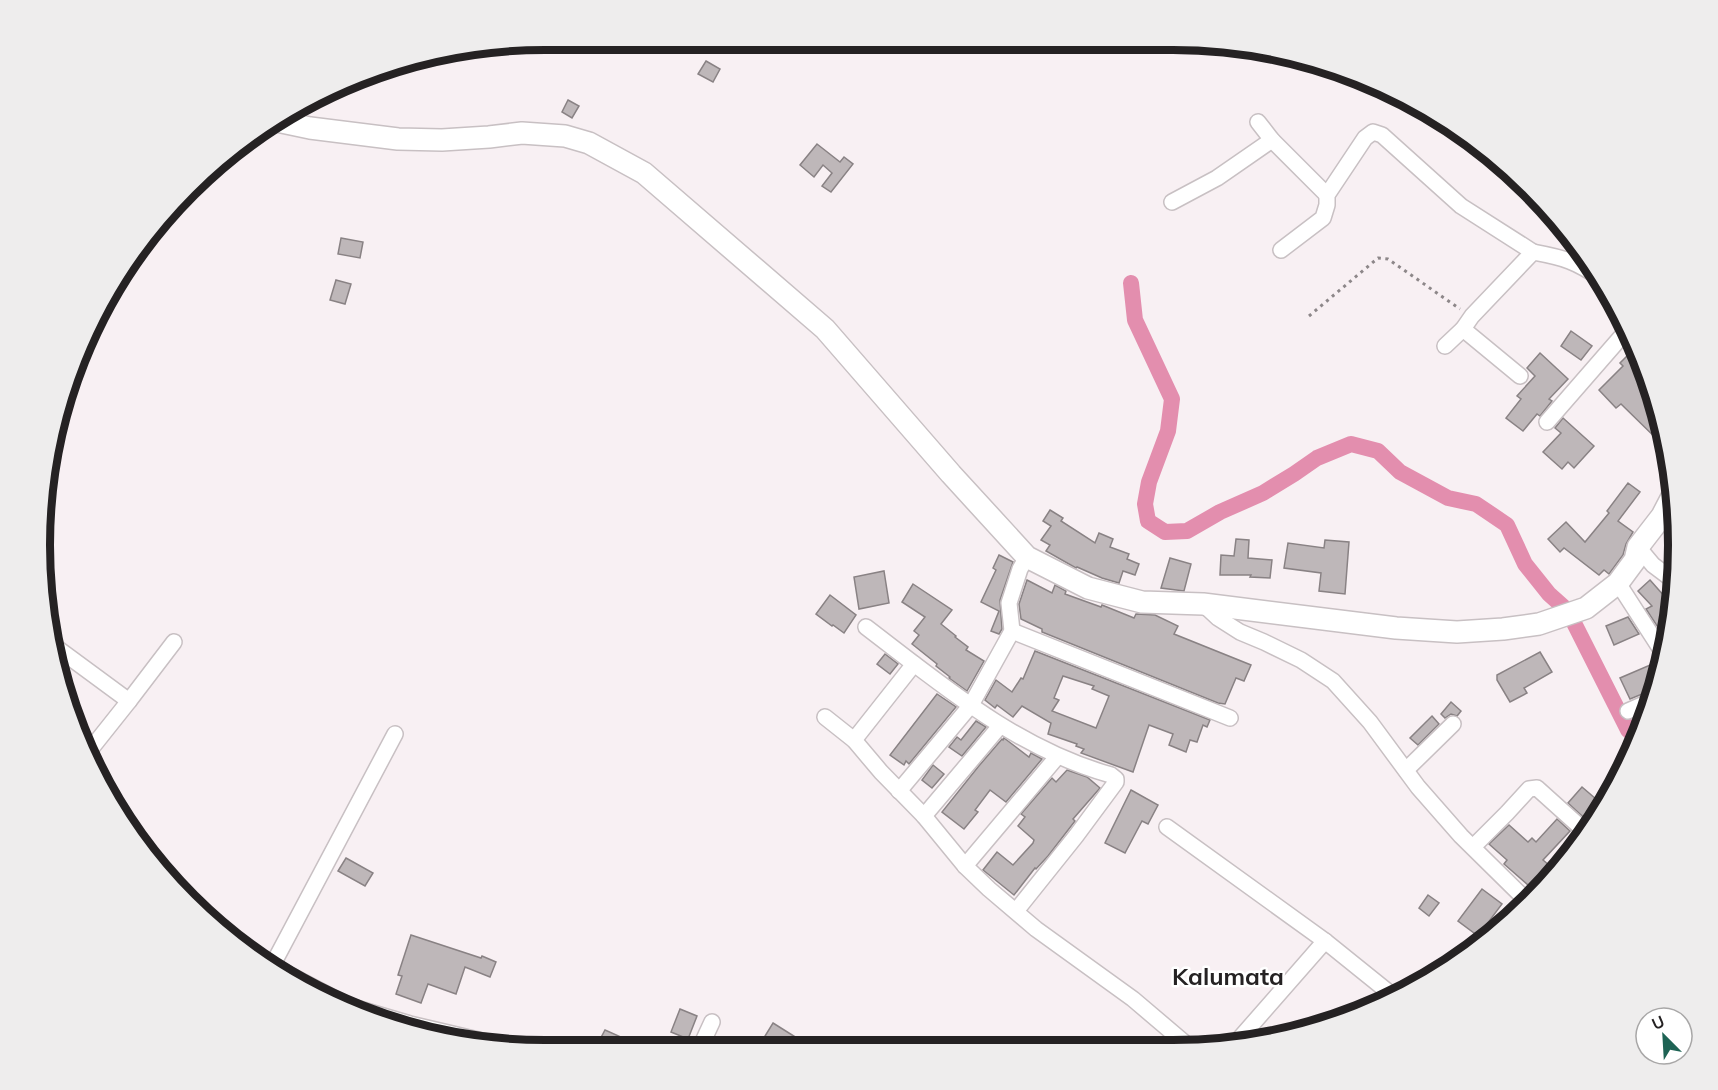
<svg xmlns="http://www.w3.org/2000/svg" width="1718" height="1090" viewBox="0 0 1718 1090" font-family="Mulish,sans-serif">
<rect width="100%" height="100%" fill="#f8f0f3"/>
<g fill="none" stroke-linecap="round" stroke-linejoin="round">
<!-- canal -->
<path stroke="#e38eae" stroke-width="16" d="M1131 283 1135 320 1172 399 1168 431 1149 482 1145 504 1148 521 1165 532 1187 531 1220 512 1263 493 1294 474 1317 458 1351 444 1378 451 1400 472 1448 498 1476 504 1507 525 1525 564 1549 594 1568 611 1628 730 1638 738"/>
</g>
<!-- building -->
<g fill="#beb7b9" stroke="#898284" stroke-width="1.5" fill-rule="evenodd">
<path d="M706 61 720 69 713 82 698 74Z"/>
<path d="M568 100 579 106 572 118 562 112Z"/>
<path d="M817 144 840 162 844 157 853 164 831 192 822 186 832 173 823 165 814 177 800 165Z"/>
<path d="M341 238 363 242 360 258 338 254Z"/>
<path d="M336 280 351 284 345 304 330 300Z"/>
<path d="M1571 331 1592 346 1581 360 1561 346Z"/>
<path d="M1636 347 1652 383 1668 450 1621 404 1616 408 1599 390 1623 366 1620 363Z"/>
<path d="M1540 353 1568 379 1549 399 1552 401 1540 416 1537 414 1523 431 1506 418 1521 399 1517 396 1535 376 1527 368Z"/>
<path d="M1563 418 1594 446 1574 468 1568 462 1562 469 1543 452 1561 433 1555 428Z"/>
<path d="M1628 483 1640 492 1618 521 1633 532 1626 544 1623 555 1609 574 1604 570 1599 575 1564 548 1560 552 1548 539 1566 522 1585 542 1609 513 1607 511Z"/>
<path d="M1050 510 1063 518 1061 521 1095 543 1099 533 1113 539 1110 547 1129 554 1127 559 1139 564 1135 575 1123 571 1119 583 1102 578 1077 567 1076 568 1046 551 1050 545 1041 540 1051 526 1043 521Z"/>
<path d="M1236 539 1249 540 1248 558 1272 560 1270 578 1250 577 1251 575H1220L1221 555 1234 556Z"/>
<path d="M1325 540 1349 542 1345 594 1319 591 1321 573 1284 568 1288 543 1324 548Z"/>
<path d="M999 555 1013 562 1000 600 1002 629 999 634 991 631 999 611 981 602 996 570 993 568Z"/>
<path d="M1170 558 1191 564 1184 591 1161 588Z"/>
<path d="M884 571 889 603 859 609 854 577Z"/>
<path d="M1027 580 1052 593 1055 585 1066 591 1065 594 1101 607 1102 605 1134 618 1136 614 1155 615 1178 626 1174 634 1251 665 1244 681 1236 678 1225 704 1218 703 1042 632V629L1021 619 1019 604Z"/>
<path d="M1650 580 1673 606 1669 630 1663 635 1646 609 1652 606 1638 591Z"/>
<path d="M913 584 952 610 941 624 956 636 955 637 968 647 966 650 984 661 967 691 949 678 950 677 936 666 937 664 912 644 919 635 914 631 925 617 902 602Z"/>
<path d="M830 595 856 615 844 633 833 625 832 626 816 614Z"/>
<path d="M1628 617 1639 634 1614 645 1606 626Z"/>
<path d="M1035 651 1210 720 1207 727 1203 725 1197 742 1190 740 1186 752 1169 745 1173 734 1149 725 1133 772 1081 753 1084 749 1076 746 1077 744 1048 734 1051 723 1022 706 1013 717 997 705 995 708 985 700 996 680 1012 692 1021 678 1023 679ZM1063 676 1094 686 1092 689 1109 696 1096 728 1052 711 1059 700 1054 698Z"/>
<path d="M1540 652 1552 672 1524 688 1527 693 1510 702 1497 680V675Z"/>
<path d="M885 654 898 664 890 674 877 664Z"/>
<path d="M1657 662 1663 665 1657 688 1630 699 1620 678Z"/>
<path d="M937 694 956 707 909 764 906 761 904 765 890 755Z"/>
<path d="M1451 702 1461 711 1457 716 1451 714 1445 718 1441 714Z"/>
<path d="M1432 716 1439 724 1418 745 1410 738Z"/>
<path d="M976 721 986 727 962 756 949 747 957 737 961 740Z"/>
<path d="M1004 738 1029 757 1031 753 1042 759 1006 802 990 790 975 810 978 812 964 829 942 812 978 767 1002 739 1003 740Z"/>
<path d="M933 765 944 774 932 788 922 780Z"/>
<path d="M1067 770 1087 777 1100 788 1073 819 1075 821 1048 856 1036 869 1035 868 1014 895 983 870 997 852 1013 865 1033 843 1034 840 1018 826 1025 817 1021 814 1052 778 1056 782Z"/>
<path d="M1582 787 1604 806 1592 825 1568 803Z"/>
<path d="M1131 790 1158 805 1148 824 1142 821 1125 853 1105 843Z"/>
<path d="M1557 819 1570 831 1543 860 1556 871 1536 892 1504 864 1507 860 1489 844 1509 825 1528 842 1532 838 1536 842Z"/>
<path d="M346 858 373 873 365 886 338 871Z"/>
<path d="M1482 889 1502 904 1478 936 1458 921Z"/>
<path d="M1428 895 1439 903 1429 916 1419 908Z"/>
<path d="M411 935 481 958 482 956 496 962 490 977 465 967 456 994 428 984 421 1003 396 994 402 976 398 975Z"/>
<path d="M680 1009 697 1016 688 1039 671 1032Z"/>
<path d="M773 1023 797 1038 791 1048H774L762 1041Z"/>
<path d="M605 1030 621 1037 616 1047H596Z"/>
</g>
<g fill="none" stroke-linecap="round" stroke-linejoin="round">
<!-- street casing -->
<g stroke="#c8c0c3" stroke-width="18">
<g id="street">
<path d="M1258 122 1272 140 1327 195"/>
<path d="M1172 202 1217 178 1272 140"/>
<path d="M1281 250 1323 218 1327 205V195L1365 138 1373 132 1382 135 1461 206 1533 252"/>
<path d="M1463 329 1520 376"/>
<path d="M1445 346 1463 329 1472 316 1533 252C1565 258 1575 261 1602 279"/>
<path d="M1547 422 1628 329"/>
<path d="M1638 547 1653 565 1677 583"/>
<path d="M1618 583 1665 656"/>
<path d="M1203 604 1218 618 1240 632 1264 642 1301 660 1333 681 1370 722 1418 787 1461 836 1527 901"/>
<path d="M866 627C942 685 1017 749 1111 775L1116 779V782L1076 836 1016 911"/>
<path d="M1012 631 1230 718"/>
<path d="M53 645 129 701 90 750"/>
<path d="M129 701 174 642"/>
<path d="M1628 711 1653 700"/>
<path d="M825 717 854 740 881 772 924 816 965 866 989 889 1036 929 1133 999 1193 1050"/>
<path d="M854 740 914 664"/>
<path d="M1406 770 1453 724"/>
<path d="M899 791 971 705 1012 631 1009 603 1020 569 1027 557"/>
<path d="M924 816 1000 726"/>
<path d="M1167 827 1325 941 1397 999"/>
<path d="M1473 847 1507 813 1529 789 1537 788 1587 833"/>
<path d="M965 866 1057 757"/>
<path d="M261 960 349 1006 410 1024 508 1047"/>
<path d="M272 966 395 734"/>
<path d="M1234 1045 1325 941"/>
<path d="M700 1048 712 1022"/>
</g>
</g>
<!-- secondary casing -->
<g stroke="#c8c0c3" stroke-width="24">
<path id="secondary" d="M272 120 310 128 398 139 442 140 489 137 522 133 565 136 589 143 644 173 825 329 951 474 1027 557 1088 588 1142 602 1203 604 1396 628 1457 632 1503 629 1539 624 1586 608 1618 583 1635 560 1638 547 1662 516 1675 491"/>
</g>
<!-- path -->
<path stroke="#8d8789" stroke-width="3" stroke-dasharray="3 4.5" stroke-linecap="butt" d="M1309 316 1378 258 1388 259 1460 309"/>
<!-- street -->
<use href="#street" stroke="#fff" stroke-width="15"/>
<!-- secondary -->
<use href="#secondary" stroke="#fff" stroke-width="21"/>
</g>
<g text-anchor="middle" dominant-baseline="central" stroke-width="5" stroke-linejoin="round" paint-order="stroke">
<!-- quarter labels -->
<g font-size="24" font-weight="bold" fill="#252223" stroke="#fff">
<text x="1228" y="976">Kalumata</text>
</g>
</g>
<!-- crop -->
<path d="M0 0H1718V1090H0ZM545 50H1173A495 495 0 0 1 1668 545V545A495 495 0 0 1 1173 1040H545A495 495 0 0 1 50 545V545A495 495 0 0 1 545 50Z" fill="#eeeded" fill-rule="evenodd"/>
<path fill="none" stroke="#252223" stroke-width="8" d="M545 50H1173A495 495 0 0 1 1668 545V545A495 495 0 0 1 1173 1040H545A495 495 0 0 1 50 545V545A495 495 0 0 1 545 50Z"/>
<!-- north arrow -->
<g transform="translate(1664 1036) rotate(336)"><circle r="28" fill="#ffffff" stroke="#a8a7a7" stroke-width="1.5"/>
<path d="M0-4.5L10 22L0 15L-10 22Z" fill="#1e6354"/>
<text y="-9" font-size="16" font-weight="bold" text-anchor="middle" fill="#252223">U</text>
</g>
</svg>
